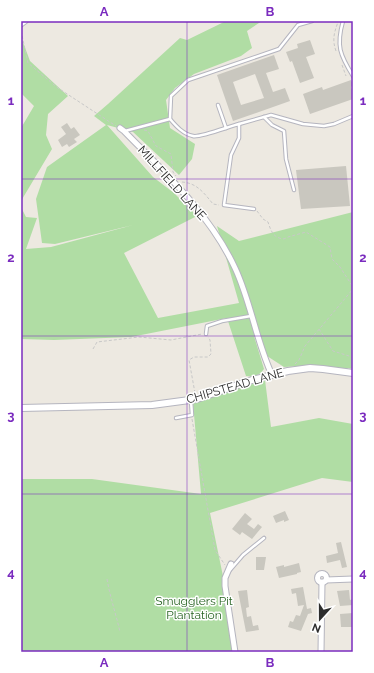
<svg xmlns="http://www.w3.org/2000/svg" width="374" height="673" viewBox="0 0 374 673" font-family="Raleway,sans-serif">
<rect width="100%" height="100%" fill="#ede9e1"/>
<!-- green -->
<g fill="#b0dda4">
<path d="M226 21H262L247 31 252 48 241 56 194 74 175 88 166 100 170 128 195 144 192 159 179 175 133 132 107 125 153 177 174 193 197 216 124 253 158 318 239 303 217 226 239 241 353 212V369L348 368 347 369 319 365 284 367 267 356 254 336 264 369C259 376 254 377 246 376L227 318 131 337 54 340 21 339V207L26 217 37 218 26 249 51 247 133 225 55 244 42 243 36 199 47 167 106 125 94 116 108 104 180 38 187 40Z"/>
<path d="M21 37 30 61 68 96 48 114 46 135 52 149 21 201V128L34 106 21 93Z"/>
<path d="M265 380 271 427 319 418 353 424V482L322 478 210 513 225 586 235 652H21V479H92L201 494 193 403Z"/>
</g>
<!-- building -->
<g fill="#c9c7bf" fill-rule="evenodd">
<path d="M310 40 315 54 306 57 314 78 300 83 292 61 290 62 286 52 298 48 297 44Z"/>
<path d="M274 55 279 69 266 73 273 92 285 88 290 101 233 121 217 75ZM255 74 264 98 241 105 233 82Z"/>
<path d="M351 80 353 85 351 87 353 93V99L310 114 303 94 322 87 323 90Z"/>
<path d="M67 123 71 129 74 127 80 135 74 139 77 142 69 147 67 144 62 147 58 140 66 134 61 127Z"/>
<path d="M346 166 350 206 301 209 296 170Z"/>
<path d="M285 511 289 520 284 522V520L276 523 273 516Z"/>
<path d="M245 513 252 519 247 524 254 529 258 524 262 527 252 539 242 532 240 535 232 529Z"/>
<path d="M341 542 347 567 342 568 340 560 327 563 326 556 338 553 336 543Z"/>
<path d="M256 557H266L264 570H256Z"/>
<path d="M299 563 301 572 297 573V574L279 578 276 567 284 565V567Z"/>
<path d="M303 587 307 609 311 608 312 613 308 614 301 631 288 627 290 621 293 622 296 615 300 616 304 605 298 606 296 593 292 594 291 589Z"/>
<path d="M247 590 249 607 246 608 247 617 251 616 253 626 258 625 259 630 246 632 238 591Z"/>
<path d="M349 590 350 600 353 599V605L340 606 337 591Z"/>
<path d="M353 613V627H341L340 614Z"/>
</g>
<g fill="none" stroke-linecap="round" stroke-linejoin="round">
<!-- service casing -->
<g stroke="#b5b5bf" stroke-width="4.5">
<g id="service">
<path d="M343 21C336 46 340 55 353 76"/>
<path d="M218 105 226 128"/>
<path d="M264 117 272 125 284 131 286 159 294 190"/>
<path d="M170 119 171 96 188 80 279 49 298 25 312 21"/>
<path d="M239 124 271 115 303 124 324 126 334 124 353 116"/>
<path d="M125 131 170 119C176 126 183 134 193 136 200 138 230 126 239 124V138L231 155 224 205 254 209"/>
<path d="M206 334 207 326 222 321 251 316"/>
<path d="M176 418 192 415 191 401"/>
<path d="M230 570 243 555 264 538"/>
</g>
</g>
<!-- minor casing -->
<g stroke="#b5b5bf" stroke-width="7">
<g id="minor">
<path d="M21 24 25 21"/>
<path d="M120 128 124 131C165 173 210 214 235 268 251 302 256 341 272 375"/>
<path d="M231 564 225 578V586L235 652"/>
<circle cx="322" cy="578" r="4.5"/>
<path d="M326 580 353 579"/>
<path d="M321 652 322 582"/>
</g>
</g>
<!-- tertiary casing -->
<g stroke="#b5b5bf" stroke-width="8">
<path id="tertiary" d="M21 408 152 405 197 399 252 380 288 371 310 368 323 369 353 373"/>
</g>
<!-- path -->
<g stroke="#c8c8c8" stroke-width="1" stroke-dasharray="3 2" stroke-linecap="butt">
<path d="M21 31 28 63 58 88 116 126"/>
<path d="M336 51C332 40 334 33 338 22"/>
<path d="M342 65 346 76"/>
<path d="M144 130 148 131 156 146 171 154 173 172 176 176"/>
<path d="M182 182C197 183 204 193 213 204L219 205"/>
<path d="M257 211 263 219 268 222C271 231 273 238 284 239L288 237 306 232 330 247 332 259 340 267 353 287"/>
<path d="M319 329 333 351 349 356H353"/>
<path d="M93 349 97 342 139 337 171 340 202 334"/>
<path d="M295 364 299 360 305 346 353 289"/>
<path d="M195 393 189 360 194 357H208L211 354 210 340 208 337"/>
<path d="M192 419 215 550 225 565"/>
<path d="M107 579C110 597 116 614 120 632"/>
</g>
<!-- service -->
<use href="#service" stroke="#fff" stroke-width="2.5"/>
<!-- minor -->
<use href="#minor" stroke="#fff" stroke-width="5"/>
<!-- tertiary -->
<use href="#tertiary" stroke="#fff" stroke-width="6"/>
</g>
<!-- grid -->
<path fill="none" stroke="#7b2cbf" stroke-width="1" stroke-opacity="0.55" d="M187 21V652M21 179H353M21 336H353M21 494H353"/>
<g text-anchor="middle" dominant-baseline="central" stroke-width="3" stroke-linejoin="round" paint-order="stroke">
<!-- street labels -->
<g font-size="12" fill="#2d2d2d" stroke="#fff">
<text transform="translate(172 183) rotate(48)">MILLFIELD LANE</text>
<text transform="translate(235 386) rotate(-16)">CHIPSTEAD LANE</text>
</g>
<!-- park labels -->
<g font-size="12" fill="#286423" stroke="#fff">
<text x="194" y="601">Smugglers Pit<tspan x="194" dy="14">Plantation</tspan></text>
</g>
</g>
<!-- border -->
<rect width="374" height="673" fill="none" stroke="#ffffff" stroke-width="44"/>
<!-- north arrow -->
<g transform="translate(320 619) rotate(201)" stroke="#ffffff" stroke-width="3" paint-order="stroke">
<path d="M0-3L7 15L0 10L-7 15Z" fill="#2d2d2d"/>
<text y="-6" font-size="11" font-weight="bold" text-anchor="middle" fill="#2d2d2d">N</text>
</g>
<rect x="22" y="22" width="330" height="629" fill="none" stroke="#7b2cbf" stroke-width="1.5"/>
<g font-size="13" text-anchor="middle" font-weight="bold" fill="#7b2cbf">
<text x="104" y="16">A</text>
<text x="270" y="16">B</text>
<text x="11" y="105">1</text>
<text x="363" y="105">1</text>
<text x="11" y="262">2</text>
<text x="363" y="262">2</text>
<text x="11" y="420">3</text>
<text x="363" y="420">3</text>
<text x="11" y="577">4</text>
<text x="363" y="577">4</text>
<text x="104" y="667">A</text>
<text x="270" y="667">B</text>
</g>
</svg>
